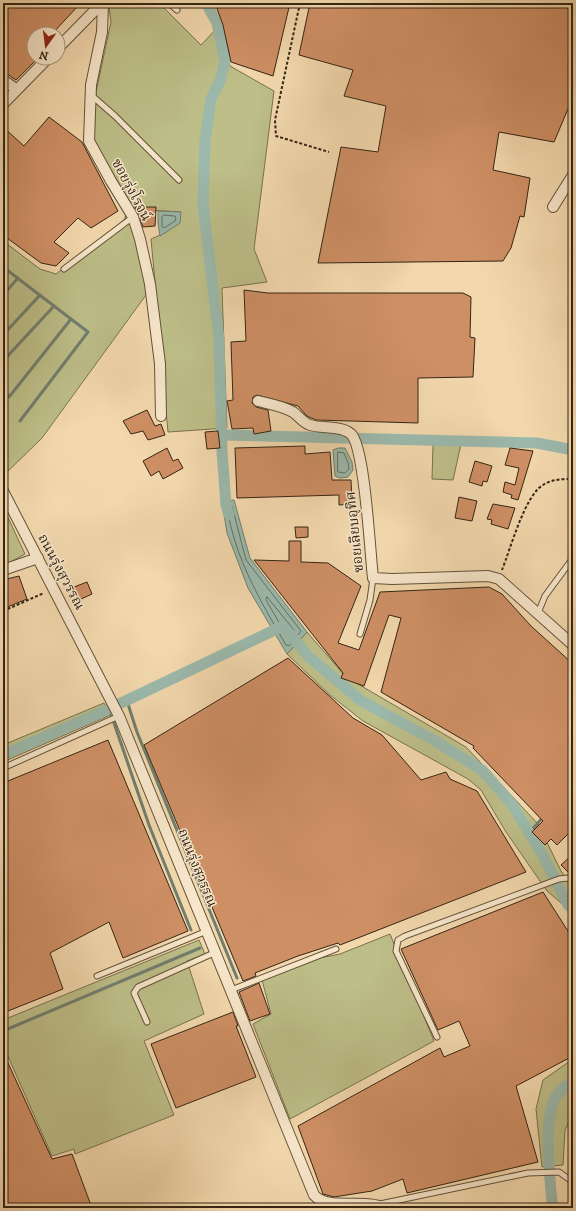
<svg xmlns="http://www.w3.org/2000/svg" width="576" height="1211" viewBox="0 0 576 1211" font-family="'IM FELL DW Pica','Noto Serif Thai',serif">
<rect width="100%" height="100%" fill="#f3d8ad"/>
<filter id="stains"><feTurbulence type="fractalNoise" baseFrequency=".005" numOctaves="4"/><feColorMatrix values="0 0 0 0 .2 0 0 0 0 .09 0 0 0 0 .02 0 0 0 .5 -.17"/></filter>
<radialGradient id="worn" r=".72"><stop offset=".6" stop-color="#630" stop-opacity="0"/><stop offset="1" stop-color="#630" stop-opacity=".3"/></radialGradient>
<!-- green -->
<g fill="#bdbe88" stroke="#78724e">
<path d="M114 3H159L201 45 218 27 230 66 274 91 254 249 267 282 222 288 227 428 168 432 154 284 42 438 3 476V241L40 269 56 274 124 220 126 215 155 282 151 239 165 233 181 212 132 209 92 137 93 106 111 22 109 8Z"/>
<path d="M461 444 453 480 432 479 433 445Z"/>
<path d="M4 509 25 554 3 566V509Z"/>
<path d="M307 632 346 677 466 747 538 824 561 871 573 886V913L547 891 506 832 481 790 468 779 363 721 330 695 287 654Z"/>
<path d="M104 703 108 716 3 762V745Z"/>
<path d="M390 934 434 1041 290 1119 253 1024 271 1014 261 976 305 961 340 954Z"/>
<path d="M199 940 205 954 187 961 204 1014 144 1041 174 1115 75 1154 74 1149 52 1156 3 1045V1020Z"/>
<path d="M573 1059V1114L565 1130 563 1165 542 1167 536 1109 543 1080Z"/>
</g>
<!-- water -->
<g fill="#9bb9ac" stroke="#717e6f">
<path d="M158 211 181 212 180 223 160 236 158 223Z"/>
<path d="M338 448H345L352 462 353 470 348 477 340 478 335 476 333 450Z"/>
<path d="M234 500 250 558 307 632 287 654 248 588 227 533 222 502Z"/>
</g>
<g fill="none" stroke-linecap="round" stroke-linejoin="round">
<!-- shore -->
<g stroke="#676f60" stroke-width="1">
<path d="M164 215 175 216 176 218 175 221 164 228 162 227V217Z"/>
<path d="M338 452 344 453 348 463 349 469 345 473 338 472Z"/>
<path d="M229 505 232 506 246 560 301 631 289 646 286 645C260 600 235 559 227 507Z"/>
<path d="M267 597 294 630 290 637 287 636 266 600Z"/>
</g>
<!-- stream -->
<g stroke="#717e6f" stroke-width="3">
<path d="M3 267 88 332 20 421"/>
<path d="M3 295 18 278"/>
<path d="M3 335 40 295"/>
<path d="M3 361 54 306"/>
<path d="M3 388 9 397 71 319"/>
<path d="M127 701 137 732 237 978"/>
<path d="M108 710 110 715"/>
<path d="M114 723 149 825 191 930"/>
<path d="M529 833 544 816"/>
<path d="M3 1031 200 948"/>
</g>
<!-- canal -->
<g stroke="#9bb9ac" stroke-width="11">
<path d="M206 3 217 23 225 61 220 81 211 99 205 140 203 204 219 339 222 451 226 505 229 515"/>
<path d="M222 435 537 443 573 450"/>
<path d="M288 632 308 656 360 700 435 741 482 770 511 803 542 854 568 905 573 909"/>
<path d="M3 755 98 714 283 626"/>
<path d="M555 1208 552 1203C550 1176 542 1118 557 1095 561 1090 568 1085 573 1081"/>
</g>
</g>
<!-- building -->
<g fill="#cf8f65" stroke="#332514">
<path d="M3 3H73L77 7 52 34H34V53L31 56 35 61 16 80 3 71Z"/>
<path d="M215 3H290L273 76 231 62 223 25Z"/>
<path d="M310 3H573V97L554 142 499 132 493 170 530 178 524 217 520 216 511 248 503 261 318 263 341 147 378 152 386 106 344 96 353 70 299 55Z"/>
<path d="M49 117 82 142 118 211 91 228 78 218 54 242 69 253 56 266 41 263 3 235V127L24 146Z"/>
<path d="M135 207H156L155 226 143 227Z"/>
<path d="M244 290 268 293H463L471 297 470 337 475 338 473 377 418 378V423L316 420 307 416 298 406 257 395 253 397 252 403 256 407 268 410 271 431 254 434 253 428 232 429 227 401 233 400 231 342 246 341Z"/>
<path d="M147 410 155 426 161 424 165 435 148 440 143 431 131 434 123 421Z"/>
<path d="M218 431 220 448 207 449 205 432Z"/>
<path d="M305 446V454L330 452 332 480H351L352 504 339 505V495L237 498 235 448Z"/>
<path d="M167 448 173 461 178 459 183 468 163 479 159 471 151 476 143 461Z"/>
<path d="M510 448 533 451 518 500 511 498 512 495 503 492 505 482 515 485 519 468 505 465Z"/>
<path d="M475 461 492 466 487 482 483 481 482 486 469 482Z"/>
<path d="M459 497 477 501 472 521 455 518Z"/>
<path d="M493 504 515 508 508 529 491 524 492 520 487 519Z"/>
<path d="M295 527H308V537L296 538Z"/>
<path d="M289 541H301V562L328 563 361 586 338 643 359 650 380 592 489 587 502 594 531 626 573 664V829L557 845 551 839 545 845 532 832 543 821 473 748 474 746 381 692 401 618 389 615 364 686 341 678 343 673 254 560 289 561Z"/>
<path d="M19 576 27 599 5 608 3 602V580Z"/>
<path d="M87 582 92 594 79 600 74 587Z"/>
<path d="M288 658 353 718 382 735 421 780 446 772 450 779 477 791 526 872 340 945 338 943 298 956 255 973 256 976 243 981 144 745Z"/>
<path d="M108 740 188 931 123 958 109 922 50 953 63 989 3 1013V783Z"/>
<path d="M573 854V877L561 865Z"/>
<path d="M543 892 573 939V1056L516 1086 538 1162 407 1193 403 1179 372 1191 334 1197 323 1194 298 1126 440 1048 444 1057 470 1046 459 1021 438 1030 401 949Z"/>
<path d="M259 983 270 1014 250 1021 239 992Z"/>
<path d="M233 1012 238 1026H236L256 1077 176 1108 151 1044Z"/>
<path d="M3 1052 52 1159 72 1154 92 1208H3Z"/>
</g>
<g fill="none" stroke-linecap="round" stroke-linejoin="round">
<!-- service casing -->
<g stroke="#63523a" stroke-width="7">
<g id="service">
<path d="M169 3 177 10"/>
<path d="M91 95 115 116 179 180"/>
<path d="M64 269 133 217"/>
<path d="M538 613 545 596 573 558"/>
<path d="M360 634 370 600 373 578"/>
<path d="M3 768 119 716"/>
<path d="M97 976 207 931"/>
<path d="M231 990 336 949"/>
<path d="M147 1022 134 993 138 987 216 952"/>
<path d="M437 1037 396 951 398 940 405 936 559 879 568 878 573 882"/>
<path d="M380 1204 528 1173 559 1172 573 1182"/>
</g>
</g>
<!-- minor casing -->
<g stroke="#63523a" stroke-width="12">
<g id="minor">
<path d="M103 3 102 32 91 85 89 141 111 181 133 217 140 239 150 284 160 364 161 416"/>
<path d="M58 48 102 3"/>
<path d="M3 80 16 89"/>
<path d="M3 104 48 58"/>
<path d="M553 207 573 175"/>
<path d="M258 401C270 404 283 406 293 412 299 416 302 422 310 425 321 429 342 425 351 434 365 447 370 553 373 578L392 579 488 576 499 579 573 645"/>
<path d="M3 491 119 716 314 1195C328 1211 362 1198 385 1208"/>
<path d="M3 570 38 558"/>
</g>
</g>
<!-- path -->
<g stroke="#332514" stroke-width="2" stroke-dasharray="3 2" stroke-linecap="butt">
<path d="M300 3 275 120 276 136 329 152"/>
<path d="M502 570C510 550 525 495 543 485 552 479 563 479 573 479"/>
<path d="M3 611 44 593"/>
</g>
<!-- service -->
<use href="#service" stroke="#f7e6ca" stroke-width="5"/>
<!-- minor -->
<use href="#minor" stroke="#f7e6ca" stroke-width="10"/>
</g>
<g text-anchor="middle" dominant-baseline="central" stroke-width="3" stroke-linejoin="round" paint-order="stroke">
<!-- street labels -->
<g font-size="14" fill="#332514" stroke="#f7e6ca">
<text transform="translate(131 190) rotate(62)">ซอยรุ่งโรจน์</text>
<text transform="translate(355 532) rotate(-96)">ซอยเลียบอุทิศ</text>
<text transform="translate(61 572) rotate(62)">ถนนรุ่งสุวรรณ</text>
<text transform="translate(197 868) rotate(68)">ถนนรุ่งสุวรรณ</text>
</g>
</g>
<!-- margin -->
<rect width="576" height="1211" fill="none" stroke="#f3d8ad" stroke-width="16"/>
<rect x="4" y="4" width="568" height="1203" fill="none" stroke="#332514" stroke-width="2"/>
<rect x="8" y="8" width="560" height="1195" fill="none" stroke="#332514"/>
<!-- north arrow -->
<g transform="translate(46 46) rotate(194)"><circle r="19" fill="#f7e6ca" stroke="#a99981"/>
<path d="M0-3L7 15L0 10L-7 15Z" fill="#8f2418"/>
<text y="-6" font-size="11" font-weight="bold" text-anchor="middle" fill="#332514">N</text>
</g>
<rect width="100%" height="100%" filter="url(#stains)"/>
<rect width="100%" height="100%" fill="url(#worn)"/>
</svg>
